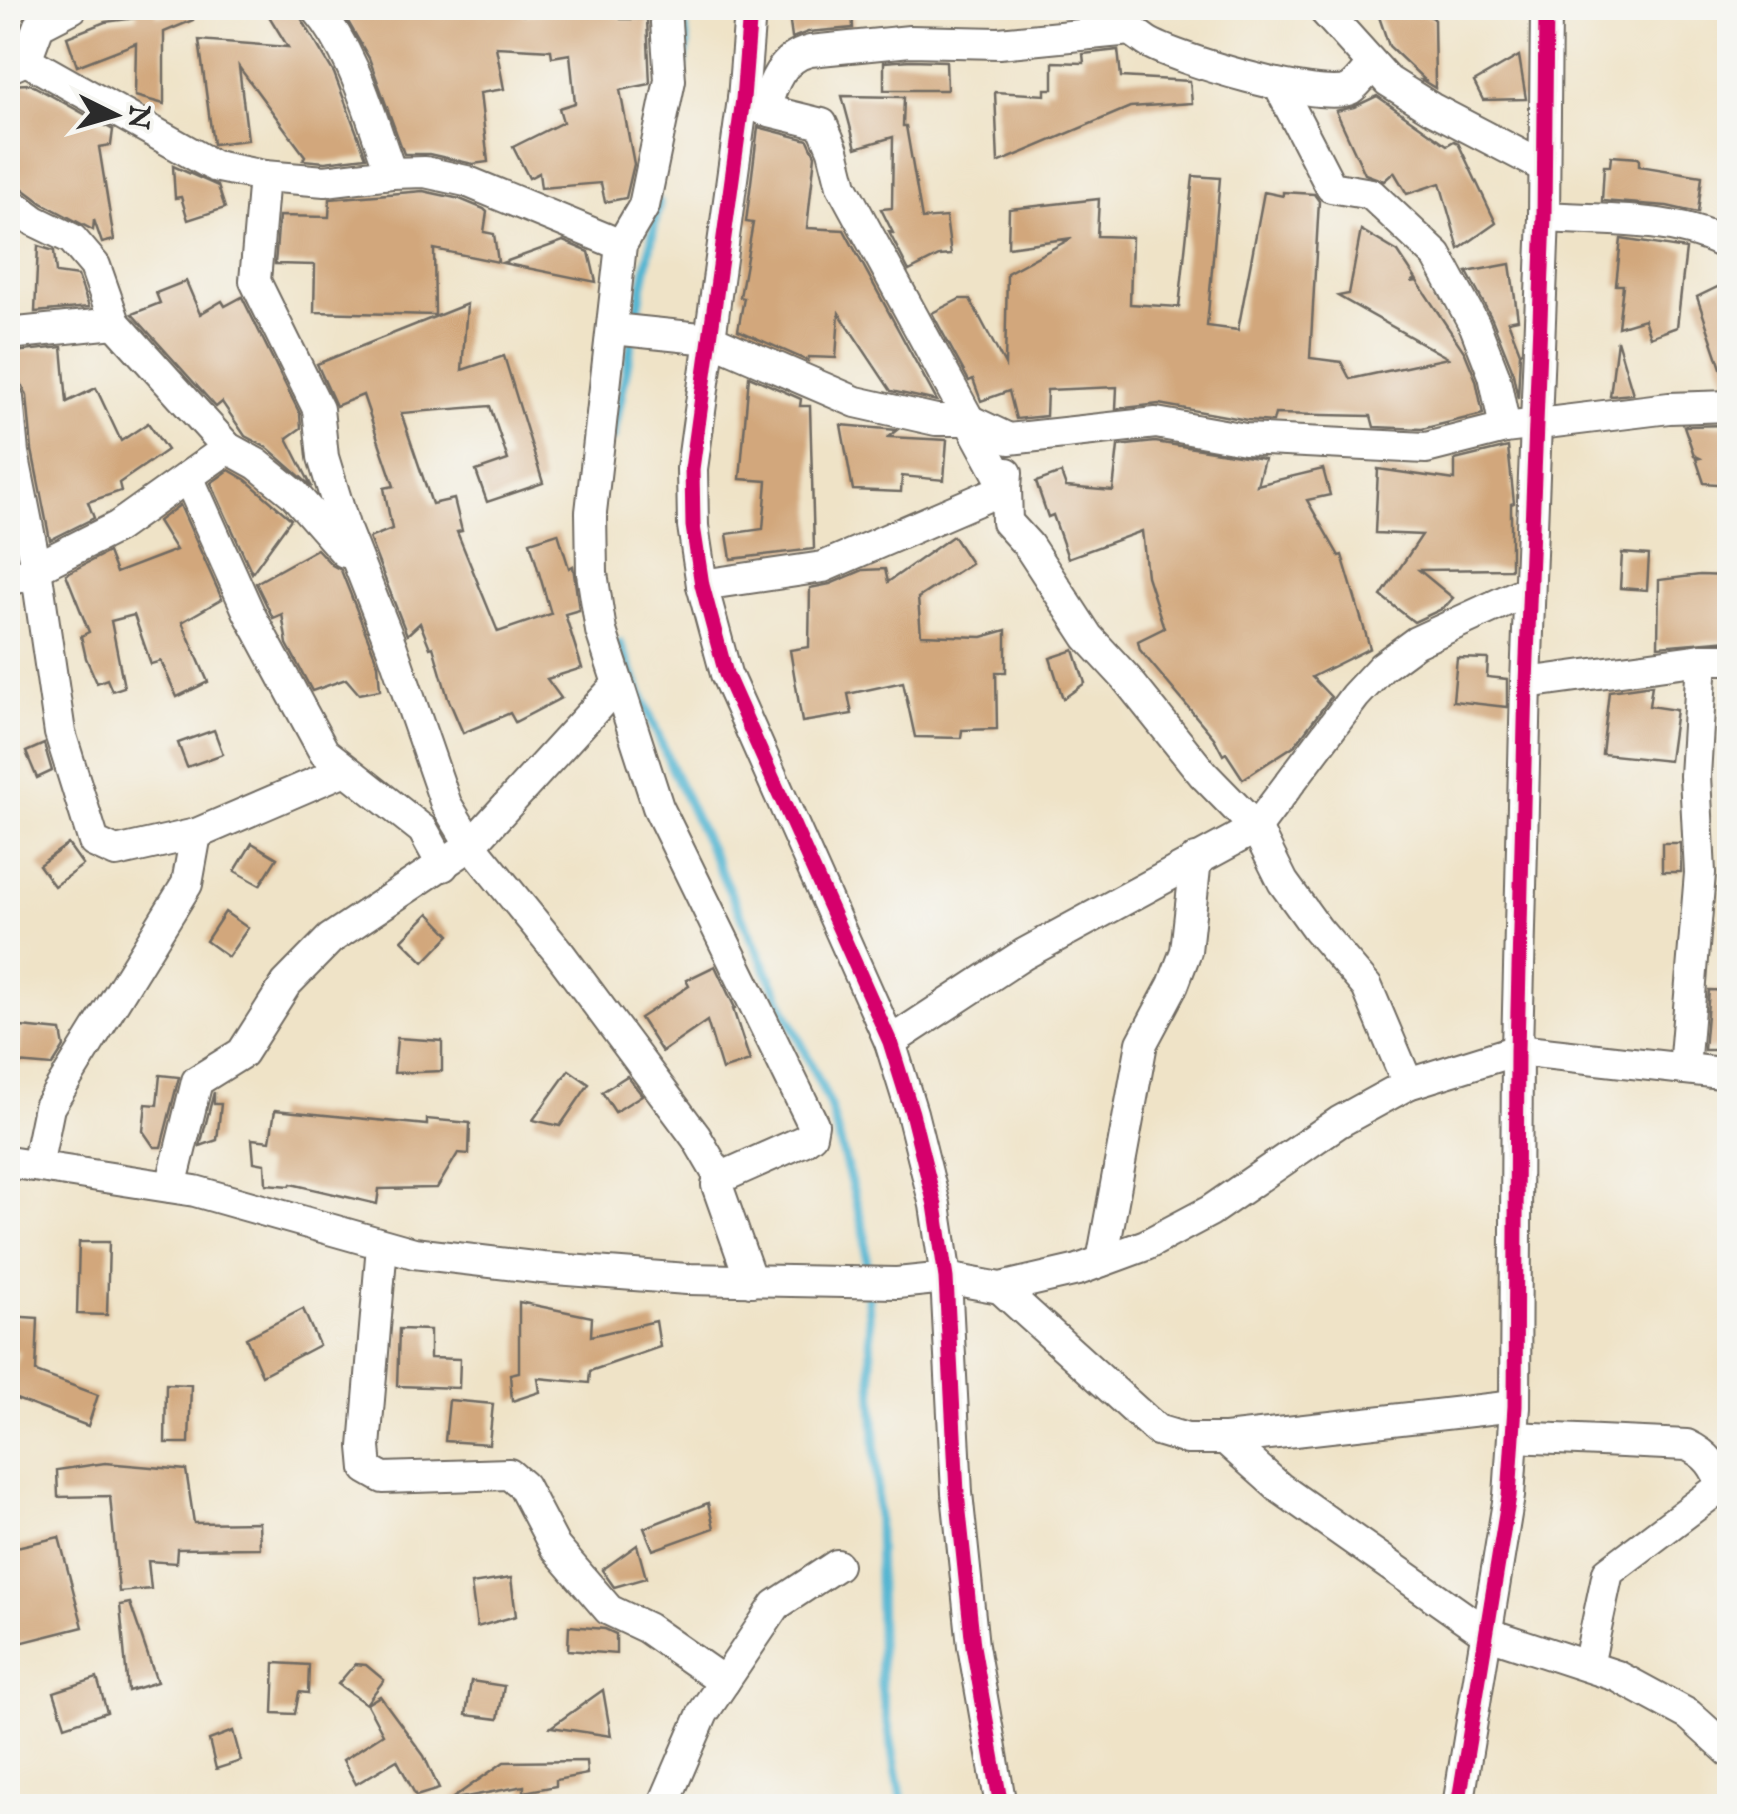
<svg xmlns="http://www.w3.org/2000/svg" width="1737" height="1814" viewBox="0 0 1737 1814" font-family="'IM FELL English',serif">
<rect width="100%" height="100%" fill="#f6f6f2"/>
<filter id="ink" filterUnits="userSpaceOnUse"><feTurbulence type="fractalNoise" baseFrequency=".01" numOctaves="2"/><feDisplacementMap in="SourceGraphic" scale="20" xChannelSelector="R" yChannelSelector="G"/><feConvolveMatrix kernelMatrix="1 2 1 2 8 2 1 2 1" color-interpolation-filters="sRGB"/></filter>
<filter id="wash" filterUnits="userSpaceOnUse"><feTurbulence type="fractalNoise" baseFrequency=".0048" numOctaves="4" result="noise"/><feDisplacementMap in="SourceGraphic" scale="40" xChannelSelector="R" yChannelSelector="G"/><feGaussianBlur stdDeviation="2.25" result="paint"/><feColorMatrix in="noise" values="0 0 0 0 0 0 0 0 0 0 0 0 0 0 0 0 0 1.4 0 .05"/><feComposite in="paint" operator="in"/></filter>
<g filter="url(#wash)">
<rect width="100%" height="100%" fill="#efe3c7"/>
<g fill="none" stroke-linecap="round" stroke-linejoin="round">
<!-- stream -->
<g stroke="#52b5d1" stroke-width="9">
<path d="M682 8 687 46 682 74"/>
<path d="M613 438 659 202"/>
<path d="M620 643 670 764 830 1105 865 1235 877 1480 881 1687 903 1806"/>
</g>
</g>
<g id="blocks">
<!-- building -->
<g fill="#d2a77b">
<path d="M137 8H156L157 16 191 12 193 20 164 32V104L135 96 136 43 77 66 67 37 105 22 137 18Z"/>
<path d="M264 8H298L301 18 334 73 366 157 325 162 303 160 305 156 239 67 248 140 213 144 199 40 288 47Z"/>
<path d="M355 8H525L524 15 567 8H621V19H647L650 84 620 90 634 164 626 198 605 202 601 183 541 188 539 173 529 178 513 147 563 122 559 108 575 103 570 54 552 57 551 50 496 47 504 89 480 93 488 162 473 164 429 154H404L369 58 343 13Z"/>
<path d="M788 8H852L853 28 808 32 792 38Z"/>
<path d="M1376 8H1410L1434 18 1435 88 1422 80H1425L1389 46Z"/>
<path d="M1118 50 1121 77 1190 81 1192 103 1130 107 998 163 995 92 1045 95V89H1053V62L1084 63 1083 54Z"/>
<path d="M1519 56 1526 99 1483 100 1474 82Z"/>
<path d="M911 60 946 61 947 90H884V62Z"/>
<path d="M30 84 113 130 111 145 99 147 114 240 102 243 94 220 93 230 42 203 18 185 8 183V85Z"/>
<path d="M842 96 904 97 903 126H906L922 219 946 217 951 255 939 256 909 271 889 232 893 233 881 209 892 208 893 137 856 148Z"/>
<path d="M1377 96 1447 145 1454 141 1458 143 1496 223 1459 249 1440 183 1407 194 1394 172 1384 181 1365 174 1336 111 1354 107Z"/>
<path d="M758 127 808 140 815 155 807 228 844 230 937 401 891 391 839 313 836 358 809 357 808 361 738 330 744 298 740 297 753 223 746 222Z"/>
<path d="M1611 156 1639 158V166L1702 176 1698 213 1667 206 1602 201 1604 166H1610Z"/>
<path d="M173 166 218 186 225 208 188 220 181 197 175 198Z"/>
<path d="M1193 176 1220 178 1207 326 1238 330 1264 192 1283 196V192L1314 194 1319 201 1310 358 1341 362 1350 379 1448 358 1338 296 1349 294 1361 230 1398 252 1416 279 1411 282 1417 281 1465 353 1476 380 1483 414 1422 429 1374 427 1371 416 1275 414 1273 422 1247 420 1159 404 1116 409 1117 387 1047 390 1046 416 1016 419 1009 391 981 401 973 379 969 381 932 313 960 299H970L1005 365 1007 273 1072 238 1008 247 1009 209 1099 199 1097 236 1132 237 1130 304 1179 307Z"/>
<path d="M423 191 460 199 484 209 487 212 484 232 494 234 498 262 434 249 435 315 314 312 315 265 275 264 279 216 329 217 330 199Z"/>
<path d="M1621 239 1686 249 1677 327 1650 337 1644 319 1618 327 1623 285H1616Z"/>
<path d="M563 241 589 252 596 282 502 263Z"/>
<path d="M38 246 54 251 56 273 78 276 89 307 35 312Z"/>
<path d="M1510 264 1518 319 1508 321 1520 352 1518 399 1512 369 1492 319 1467 272Z"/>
<path d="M186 281 200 314 222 301 225 306 242 297 300 414 301 428 287 438 312 487 269 449 245 436 222 402 216 407 132 314 160 303 156 293Z"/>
<path d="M1730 281V379L1725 380 1697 297Z"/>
<path d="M467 304 462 370 504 356 543 483 487 502 476 471 508 460 490 406 401 413 432 504 454 499 462 531 457 532 498 632 551 614 530 542 558 533 569 568 573 566 579 610 565 614 582 668 547 679 561 698 515 722 510 713 463 733 448 698 433 647 430 648 420 623 407 635 369 538 392 529 384 488 394 486 363 395 336 406 317 364Z"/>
<path d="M1617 340 1633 394 1610 396Z"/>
<path d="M62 347 67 402 96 388 121 441 148 423 167 450 119 483 121 491 88 502 94 518 50 540 32 450 27 396 23 386 16 381 13 352Z"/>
<path d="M749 376 801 399 800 406H810L814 549 731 559 727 534 763 529 767 481 740 479Z"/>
<path d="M841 425 897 430 888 437 947 440 944 480 902 476 901 492 853 490Z"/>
<path d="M1730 425V485L1704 483 1696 459 1700 458 1694 455 1684 426Z"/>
<path d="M1155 442 1264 459 1257 485 1323 469 1330 495 1307 500 1339 556 1342 555 1370 648 1312 677 1331 697 1295 745 1243 779 1226 753 1223 755 1214 738 1140 650 1138 641 1164 628 1147 576 1142 531 1068 558 1053 515 1048 517 1036 482 1061 473 1066 487 1113 491 1118 446Z"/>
<path d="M1508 447 1514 503 1511 504V569L1419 570 1453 598 1444 608 1414 622 1381 596 1422 535 1375 533 1378 469 1455 480V460Z"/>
<path d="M229 470 246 480 291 519 252 573 211 483Z"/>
<path d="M180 505 222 599 182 622 208 682 177 697 161 661 151 664 134 615 111 621 124 687 112 691 107 679 97 683 86 658 81 636 89 632 66 574 108 552 116 573 176 550 158 521Z"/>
<path d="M953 536 971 563 918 598 921 635 982 637 1006 630V672H996L997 729 962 730 961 738 915 737 903 682 848 694 852 714 802 722 790 650 809 647 810 588 830 584 863 570 885 569 888 582Z"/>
<path d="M317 549 332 565 341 570 378 664 380 690 359 694 346 679 312 691 287 644 282 614 273 618 256 583Z"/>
<path d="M1622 553 1649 555 1647 590 1620 588Z"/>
<path d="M1700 575 1728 576 1730 640 1658 646 1659 580Z"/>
<path d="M1074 650 1085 683 1063 699 1050 658Z"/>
<path d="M1457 658 1488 659 1487 677 1507 679V707L1453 701Z"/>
<path d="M1652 685 1649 706 1676 710 1669 761 1602 754 1609 691Z"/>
<path d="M214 730 223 754 187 767 178 743Z"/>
<path d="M44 744 52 771 37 778 26 752Z"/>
<path d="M252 843 277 858 260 885 235 871Z"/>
<path d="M1662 843H1680L1681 872H1662Z"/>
<path d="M68 844 83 865 54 886 39 865Z"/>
<path d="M225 912 248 928 228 957 206 941Z"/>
<path d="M429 913 450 935 424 962 402 940Z"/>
<path d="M715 966 735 1008 733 1009 750 1061 722 1070 707 1021 662 1052 640 1018 689 986 686 980Z"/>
<path d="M1709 990 1730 991V1050H1704Z"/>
<path d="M21 1027 61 1031 64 1047 52 1066 18 1063Z"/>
<path d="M397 1038 442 1041V1071L394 1073Z"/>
<path d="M569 1070 589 1084 560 1126 533 1120Z"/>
<path d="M160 1075 179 1077 161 1147H154L143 1131 146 1104 157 1105Z"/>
<path d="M627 1076 642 1095 615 1112 602 1092Z"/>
<path d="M214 1092V1104H221L217 1140 200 1146Z"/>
<path d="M275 1110 427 1125V1119L470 1123 469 1154 458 1153 437 1188 379 1189 377 1204 291 1184 290 1186 266 1184 265 1164 254 1162 252 1139 270 1141Z"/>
<path d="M79 1242H109L107 1315 77 1314Z"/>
<path d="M519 1302 592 1317 591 1336 656 1321 660 1347 590 1371 589 1383 538 1378 540 1392 512 1401 510 1374 519 1372Z"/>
<path d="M303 1309 319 1345 262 1375 246 1338Z"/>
<path d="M8 1316 38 1318 36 1372 98 1395 88 1426 8 1396 19 1351 8 1350Z"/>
<path d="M399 1329 430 1330V1358L460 1359 459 1388 397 1386Z"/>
<path d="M166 1384 191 1385 189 1443H165Z"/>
<path d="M449 1400 493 1404 489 1444 445 1441Z"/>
<path d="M105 1463 186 1470 194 1523 259 1522 260 1548 177 1549 176 1563 148 1561 151 1589 119 1592 110 1496 58 1497 57 1470Z"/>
<path d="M708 1503 714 1528 653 1550 644 1528Z"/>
<path d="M59 1537 83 1627 8 1646V1549Z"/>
<path d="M637 1545 646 1578 614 1587 602 1570Z"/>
<path d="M511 1578 516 1616 477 1627 471 1584Z"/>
<path d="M130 1603 157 1682 128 1691 120 1605Z"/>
<path d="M569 1626 605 1629 616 1634V1654L568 1650Z"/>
<path d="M275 1663 309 1665 308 1693 299 1692 295 1714 273 1713Z"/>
<path d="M355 1664 366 1665 384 1680 366 1704 338 1684Z"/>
<path d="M97 1678 107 1712 65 1726 54 1692Z"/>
<path d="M471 1681 504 1686 498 1719 466 1715Z"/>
<path d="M603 1690 611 1736 551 1727Z"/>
<path d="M380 1696 424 1756 439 1789 416 1796 397 1760 356 1784 343 1760 383 1734 367 1704Z"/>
<path d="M233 1731 241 1761 216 1769 209 1740Z"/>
<path d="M586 1761 587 1774 556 1780V1786L524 1792V1786L450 1800 504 1762Z"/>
</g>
</g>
</g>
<g filter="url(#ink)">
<use href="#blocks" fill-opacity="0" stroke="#706b62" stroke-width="2.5"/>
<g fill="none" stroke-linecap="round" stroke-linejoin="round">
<!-- minor casing -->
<g stroke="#706b62" stroke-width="34">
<g id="minor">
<path d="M316 8C355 54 370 116 391 173"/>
<path d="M665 8 670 80 644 206 621 245 591 512 592 573 601 631 658 807 813 1124 811 1135 803 1141 720 1178 717 1185 751 1281"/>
<path d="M747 8 749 24 743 99 692 469 693 526 702 585 726 674 890 1042 912 1113 935 1205 946 1278 957 1493 973 1646 1001 1806"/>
<path d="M1113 8C1122 21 1132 32 1146 41 1172 58 1324 104 1350 89 1358 84 1366 72 1372 65"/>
<path d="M1322 8 1388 81 1431 108 1542 166"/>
<path d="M26 60 214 166 264 176 325 181 391 173 425 172 466 181 621 245"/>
<path d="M10 67 26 60 39 25 72 8"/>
<path d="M1279 86 1331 187 1371 194 1437 256 1475 326 1494 375 1505 428"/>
<path d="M743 99 765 110 822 124 833 150 842 186 1006 488 1007 522 1028 545 1088 637 1126 678 1203 774 1256 828 1283 882 1317 929 1367 987 1408 1084"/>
<path d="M765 110C772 84 781 58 810 51L910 41 999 43 1131 30"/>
<path d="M264 176 255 281 318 409 323 457 345 529 392 648 446 804 471 845 560 954 696 1137 720 1178"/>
<path d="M8 201 35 221 72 239 95 266 115 323 228 448 257 464 294 494 345 552"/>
<path d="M1544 217C1601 221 1681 216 1730 247"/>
<path d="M613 329 710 339 856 402 936 420H969L1009 439 1156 423 1245 439 1426 448 1505 428 1669 408 1730 406"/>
<path d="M8 334 115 323"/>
<path d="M8 398 13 453 36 568 60 733 94 842 116 852 196 834 345 770"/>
<path d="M188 477 249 613 324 752 423 830 443 866"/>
<path d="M8 582 117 527 228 448"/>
<path d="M702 585 823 567 1006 488 1007 473"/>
<path d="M1526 683 1702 659H1730"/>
<path d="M890 1042 1024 954 1256 828 1355 696 1382 667 1416 642 1529 590"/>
<path d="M1684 1069 1700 873 1695 776 1702 659"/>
<path d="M8 1162 195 1191 414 1253 542 1268 687 1279 897 1283 946 1278 1000 1288 1078 1270 1146 1245 1210 1211 1339 1122 1408 1084 1517 1050 1730 1074"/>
<path d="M37 1166 49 1107 187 884 196 834"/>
<path d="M171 1187 197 1081 242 1053 286 984 330 939 471 845 618 684"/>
<path d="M382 1245 365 1447 367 1469 383 1478 509 1474 523 1486 555 1547 609 1610 647 1628 724 1682"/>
<path d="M1102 1261 1142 1043 1173 985 1186 951 1196 859"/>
<path d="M1000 1288 1157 1430 1187 1439H1225L1515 1406"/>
<path d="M1513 1437 1687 1445C1708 1455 1715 1466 1723 1487"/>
<path d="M1225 1439 1280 1488 1486 1633 1617 1676 1689 1715 1730 1752"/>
<path d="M1588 1666 1608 1572 1711 1494 1723 1487H1730"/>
<path d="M663 1806 703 1713 776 1605 837 1565"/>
<path d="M1458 1806 1509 1496 1515 1406 1517 1050 1526 683 1544 217 1546 8"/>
</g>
</g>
<!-- minor -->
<use href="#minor" stroke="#fff" stroke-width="30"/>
<!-- cycleway casing -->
<g stroke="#f6f6f2" stroke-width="21">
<g id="cycleway">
<path d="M747 8 749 24 743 99 692 469 693 526 702 585 726 674 890 1042 912 1113 935 1205 946 1278 957 1493 973 1646 1001 1806"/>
<path d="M1458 1806 1509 1496 1515 1406 1517 1050 1526 683 1544 217 1546 8"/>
</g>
</g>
<!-- cycleway -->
<use href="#cycleway" stroke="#d6006c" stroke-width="15"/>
</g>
</g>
<!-- margin -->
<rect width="1737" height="1814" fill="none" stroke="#f6f6f2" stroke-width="40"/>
<!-- north arrow -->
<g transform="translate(115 115) rotate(95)" stroke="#f6f6f2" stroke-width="8" paint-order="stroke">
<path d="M0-8L18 38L0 25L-18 38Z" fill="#2b2b2b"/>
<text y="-15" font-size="28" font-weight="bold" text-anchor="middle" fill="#2b2b2b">N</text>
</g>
</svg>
